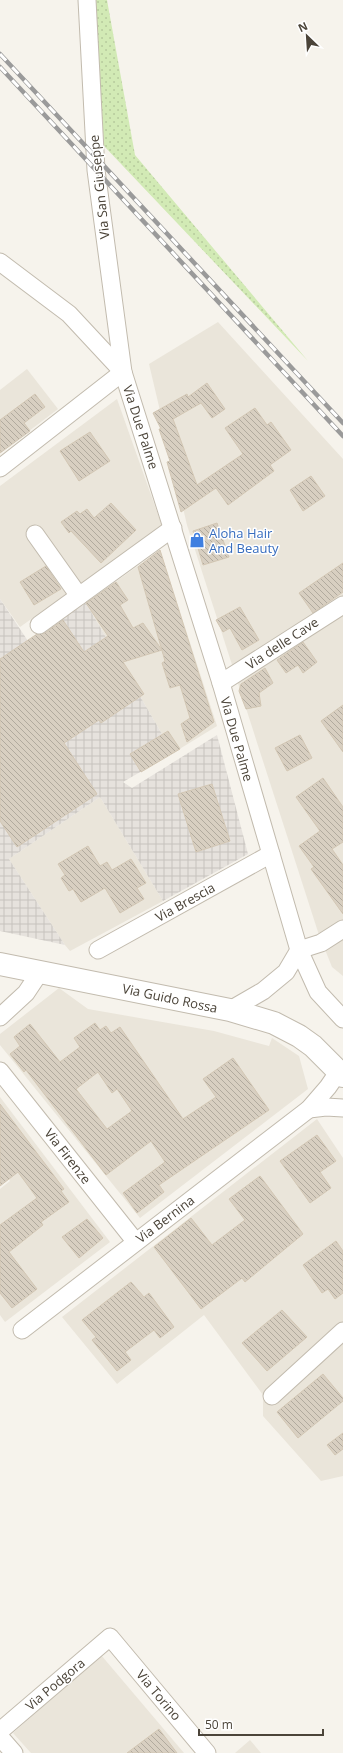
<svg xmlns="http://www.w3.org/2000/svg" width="343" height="1753" viewBox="0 0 343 1753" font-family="'Open Sans',sans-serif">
<defs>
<pattern id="industrial-grid" width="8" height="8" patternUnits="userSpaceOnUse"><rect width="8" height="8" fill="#e6e2dd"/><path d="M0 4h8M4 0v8" fill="none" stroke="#c7c3be"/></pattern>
<pattern id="grass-dots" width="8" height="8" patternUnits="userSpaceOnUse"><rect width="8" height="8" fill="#d2eab5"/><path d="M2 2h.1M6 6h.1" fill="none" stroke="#b6ca9c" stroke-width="1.8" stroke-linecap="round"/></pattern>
<pattern id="building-back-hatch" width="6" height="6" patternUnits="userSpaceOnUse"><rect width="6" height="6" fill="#d8cfc1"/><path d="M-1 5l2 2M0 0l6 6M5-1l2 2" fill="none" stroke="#b1aa9e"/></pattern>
</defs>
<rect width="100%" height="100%" fill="#f6f3ec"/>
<!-- residential -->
<g fill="#eae5da">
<path d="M218 322 343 459V976L332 967 318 932 187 525 149 364Z"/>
<path d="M27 369 58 409 0 453V390Z"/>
<path d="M117 399 162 526 20 627 0 599V486Z"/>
<path d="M160 550 217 726 173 753 86 603Z"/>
<path d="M100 797 163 901 70 951 65 945 9 859Z"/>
<path d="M59 988 88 1009 214 1031 269 1046 272 1038 299 1056 308 1089 140 1218 0 1045V1034Z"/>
<path d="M0 1097 110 1242 5 1322 0 1315V1189L10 1181 0 1168Z"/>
<path d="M317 1119 343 1158V1476L321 1481 263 1416V1395L204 1315 117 1384 62 1317Z"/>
<path d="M101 1655 184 1753H31L13 1733Z"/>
<path d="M250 1740 261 1753H235Z"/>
</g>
<!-- industrial -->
<path fill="url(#industrial-grid)" d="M0 599 28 641 86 603 173 753 123 782 132 788 217 735 248 854 163 901 100 797 9 859 65 945 0 931Z"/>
<!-- grass -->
<path fill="url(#grass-dots)" d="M94 0H107L135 155 308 361 104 146Z"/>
<!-- building -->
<g fill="url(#building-back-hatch)" stroke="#d3c7b4" fill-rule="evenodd">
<path d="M207 383 225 409 212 418 201 403 173 419 197 485 243 454 225 428 255 408 267 425 271 422 291 450 270 465 274 471 228 505 216 488 181 512 167 462 170 461 159 429H161L153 413 187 394 188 397Z"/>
<path d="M35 394 45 407 24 423 30 431 0 453V420Z"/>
<path d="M90 432 110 461 79 481 60 451Z"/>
<path d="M311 476 325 496 303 511 290 490Z"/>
<path d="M111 503 136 530 101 563 71 531 69 533 61 522 77 511 80 514 87 509 94 518Z"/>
<path d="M217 523 229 557 203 565 193 531Z"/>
<path d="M160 550 214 722 187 742 181 724 190 718 180 685 170 688 162 663 165 661 138 567Z"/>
<path d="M343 563V592L313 613 299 593Z"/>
<path d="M46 566 61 589 34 605 20 582Z"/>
<path d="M116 582 128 600 120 605 133 628 143 623 162 650 123 662 144 694 101 723 99 720 64 743 97 794 17 847 0 821V659L37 634 45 633 63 620 84 652 108 636 86 603Z"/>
<path d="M240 607 259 640 242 650 230 628 223 632 216 620Z"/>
<path d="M303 642 317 662 303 673 298 665 286 673 277 660Z"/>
<path d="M265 668 273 683 259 693 261 706 246 709 239 691 241 684Z"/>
<path d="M343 705V752L321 721Z"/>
<path d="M168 731 180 749 141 772 130 754Z"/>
<path d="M300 735 312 758 287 771 275 748Z"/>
<path d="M323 778 343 807V842L332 849 343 865V914L311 869 314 867 299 846 320 831 296 797Z"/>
<path d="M212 784 230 841 196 852 178 794Z"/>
<path d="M88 846 100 866 107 862 112 870 131 859 146 883 137 888 144 899 120 913 105 888 81 902 73 889 69 891 61 878 65 875 58 864Z"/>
<path d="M95 1023 100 1030 106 1026 111 1033 120 1027 183 1119 216 1097 203 1079 233 1058 269 1110 159 1185 164 1192 137 1213 123 1193 165 1162 151 1141 106 1175 26 1070 24 1072 10 1054 20 1046 14 1037 30 1024 60 1062 80 1047 74 1038ZM98 1072 112 1093 117 1089 132 1111 107 1129 76 1089Z"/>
<path d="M0 1104 64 1189 61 1191 69 1202 41 1222 43 1225 9 1252 37 1289 12 1308 0 1293V1225L37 1198 18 1172 0 1186Z"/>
<path d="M317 1135 336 1161 320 1172 331 1188 310 1203 280 1161Z"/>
<path d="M260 1176 303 1234 245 1282 242 1278 201 1309 154 1247 191 1218 212 1245 245 1220 229 1199Z"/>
<path d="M87 1219 103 1238 79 1258 62 1237Z"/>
<path d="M336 1241 343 1251V1293L335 1299 328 1289 322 1293 303 1265Z"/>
<path d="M131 1282 144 1297 149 1293 174 1327 160 1338 154 1330 125 1352 131 1360 117 1371 92 1340 96 1337 82 1320Z"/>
<path d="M282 1310 307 1337 267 1371 242 1343Z"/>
<path d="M323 1374 343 1398V1401L298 1438 277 1412Z"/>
<path d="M343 1433V1449L335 1455 327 1445Z"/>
<path d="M159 1729 177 1753H127Z"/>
</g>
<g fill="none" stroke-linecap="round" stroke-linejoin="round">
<!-- minor casing -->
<g stroke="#c2bbae" stroke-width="19">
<g id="minor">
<path d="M87 0 96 170 123 372 221 683 299 950 318 992 343 1019"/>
<path d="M0 262 69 314 123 372"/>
<path d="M0 468 123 372"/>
<path d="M35 534 79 596"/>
<path d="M39 625 173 528"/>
<path d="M221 683 343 605"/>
<path d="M98 950 271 854"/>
<path d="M230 1010 263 991 286 972 299 950 321 943 343 929"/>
<path d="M0 1017 26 993 40 972"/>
<path d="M0 1071 135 1241"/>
<path d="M309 1109 326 1107 343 1108"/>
<path d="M22 1330 309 1109 328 1087 339 1071"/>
<path d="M272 1396 343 1331"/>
<path d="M0 1731 110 1637 207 1753"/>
<path d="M0 1737 14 1753"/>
</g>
</g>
<!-- tertiary casing -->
<g stroke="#c2bbae" stroke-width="24">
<path id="tertiary" d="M0 964 230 1010 274 1023 299 1036 313 1046 343 1076"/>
</g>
<!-- minor -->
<use href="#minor" stroke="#fff" stroke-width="17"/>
<!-- tertiary -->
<use href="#tertiary" stroke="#fff" stroke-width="22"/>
<!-- rail casing -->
<g stroke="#9a9a9a" stroke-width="4.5">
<g id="rail">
<path d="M0 54 343 423"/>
<path d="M0 67 343 436"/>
</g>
</g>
<!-- rail -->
<use href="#rail" stroke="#fff" stroke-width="3" stroke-dasharray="9" stroke-linecap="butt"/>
</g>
<!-- icons -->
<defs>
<g id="shop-bare" transform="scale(1.2)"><path d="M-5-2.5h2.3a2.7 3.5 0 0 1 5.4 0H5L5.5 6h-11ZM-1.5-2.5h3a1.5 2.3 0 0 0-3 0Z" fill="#3f7fe0" stroke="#fff" stroke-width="2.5" paint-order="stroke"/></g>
</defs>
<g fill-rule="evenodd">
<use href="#shop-bare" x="197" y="540"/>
</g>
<g text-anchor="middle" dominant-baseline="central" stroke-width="3" stroke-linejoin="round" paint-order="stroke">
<!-- street labels -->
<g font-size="13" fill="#4b4439" stroke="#fff">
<text transform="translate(99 187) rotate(-96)">Via San Giuseppe</text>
<text transform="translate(141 427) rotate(72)">Via Due Palme</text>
<text transform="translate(282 643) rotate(-33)">Via delle Cave</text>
<text transform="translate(237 739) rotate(74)">Via Due Palme</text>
<text transform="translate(185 902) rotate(-29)">Via Brescia</text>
<text transform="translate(170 998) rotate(12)">Via Guido Rossa</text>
<text transform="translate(68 1156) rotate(52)">Via Firenze</text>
<text transform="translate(165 1219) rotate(-37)">Via Bernina</text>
<text transform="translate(55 1684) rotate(-40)">Via Podgora</text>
<text transform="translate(159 1695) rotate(50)">Via Torino</text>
</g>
<!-- shop labels -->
<g font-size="13" fill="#366cbe" stroke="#fff" text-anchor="start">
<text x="209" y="533">Aloha Hair<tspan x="209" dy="15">And Beauty</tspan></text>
</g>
</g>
<!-- north arrow -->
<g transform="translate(307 36) rotate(335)" stroke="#ffffff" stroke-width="3" paint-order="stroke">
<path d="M0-3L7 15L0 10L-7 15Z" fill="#4b4439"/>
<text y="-6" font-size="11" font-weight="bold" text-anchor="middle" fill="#4b4439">N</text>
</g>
<!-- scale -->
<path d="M199 1729v6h124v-6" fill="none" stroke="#4b4439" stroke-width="2"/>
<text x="205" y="1729" font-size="12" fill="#4b4439" stroke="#ffffff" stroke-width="3" paint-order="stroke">50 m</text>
</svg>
